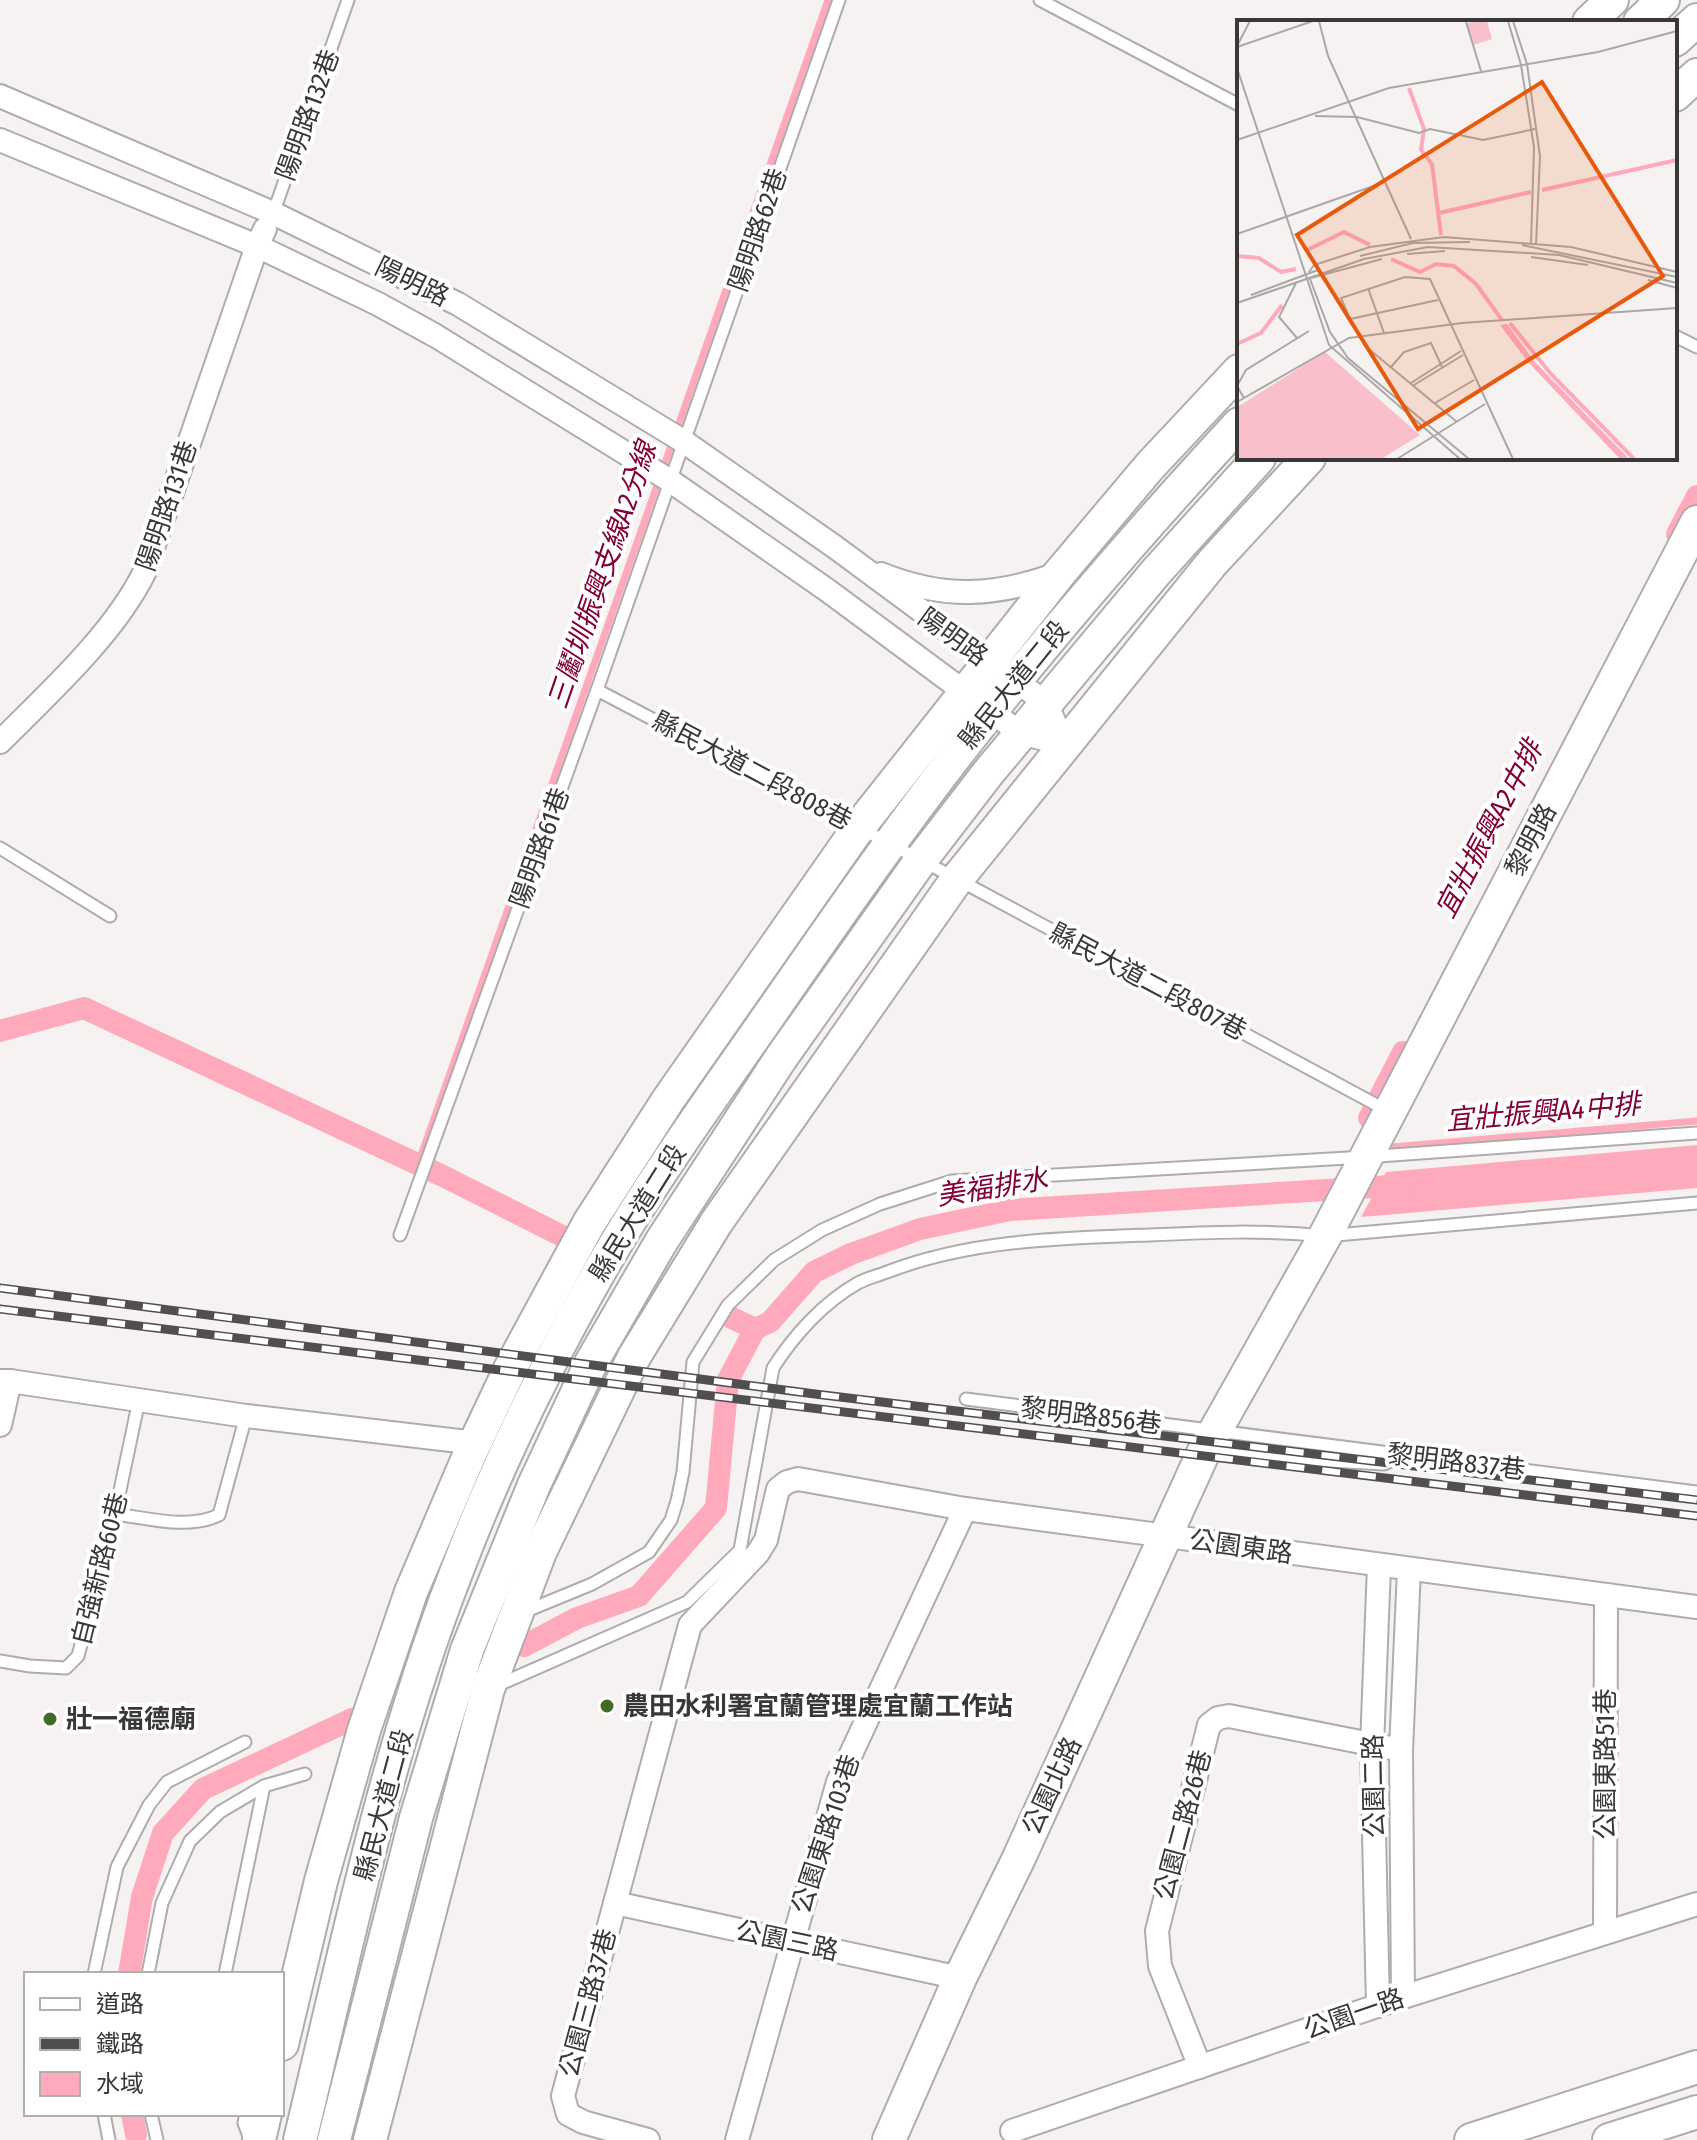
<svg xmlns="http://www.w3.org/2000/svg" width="1697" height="2140" viewBox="0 0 1697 2140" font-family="'Fira Sans Condensed','Noto Sans TC',sans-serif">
<rect width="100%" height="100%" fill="#f6f2f2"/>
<!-- water -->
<path fill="#feaabc" d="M1697 1145V1188L1361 1217 1386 1172Z"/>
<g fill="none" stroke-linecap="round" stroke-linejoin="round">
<!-- stream -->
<g stroke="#feaabc" stroke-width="7">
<path d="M1392 1147 1697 1121"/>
<path d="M418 1164 828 0"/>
</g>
<!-- canal -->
<g stroke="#feaabc" stroke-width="22">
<path d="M1677 534 1697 496"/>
<path d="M0 1031 84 1008 443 1176 568 1239"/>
<path d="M1369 1118 1403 1052"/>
<path d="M732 1318 755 1329"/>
<path d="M524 1646 577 1618 639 1596 716 1508 728 1380 755 1329 770 1322 814 1272 851 1254 920 1229 1010 1210 1406 1185"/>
<path d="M129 1974 142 1897 163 1833 203 1789 352 1719"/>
<path d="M132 2114 136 2134"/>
</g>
<!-- lane casing -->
<g stroke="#b0acad" stroke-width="15">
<g id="lane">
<path d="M1040 0 1239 105"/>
<path d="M273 214 348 0"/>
<path d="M1675 336 1697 347"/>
<path d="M597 690 957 879 1388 1111"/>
<path d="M0 848 110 916"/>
<path d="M400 1235 597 690 839 0"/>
<path d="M966 1399 1697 1492"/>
<path d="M1208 1449 1276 1458 1384 1464 1401 1457"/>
<path d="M115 1514C148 1518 188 1530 219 1515L246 1416"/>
<path d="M524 1612 592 1584 649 1552 671 1520 677 1501 683 1472 693 1362 728 1305 774 1260 822 1230 880 1204 952 1181 1365 1157 1697 1133"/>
<path d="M0 1661 30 1666 66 1668 78 1656 115 1514 139 1400"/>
<path d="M496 1686 687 1602 740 1550 773 1368C794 1335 824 1302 858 1283 867 1278 877 1276 887 1272 970 1240 1061 1238 1149 1235 1210 1232 1265 1230 1325 1236L1697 1203"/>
<path d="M94 1974 117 1867 149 1805 167 1782 245 1742"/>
<path d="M148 1974 162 1903 190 1841 220 1812 264 1786 305 1774"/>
<path d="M225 1974 264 1786"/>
<path d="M104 2114 109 2140"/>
<path d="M151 2114 157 2140"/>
<path d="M246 2114 244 2123 250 2139"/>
</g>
</g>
<!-- street casing -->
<g stroke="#b0acad" stroke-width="26">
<g id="street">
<path d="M0 96 273 213 458 304 683 441 835 547 1046 703 1064 744"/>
<path d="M0 140 257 246 378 304 436 336 669 480 827 590 1020 733 1064 744"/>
<path d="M881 574C943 599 995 597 1057 574"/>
<path d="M0 742C49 693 115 633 145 571L257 246 265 229"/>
<path d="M0 1381H10L0 1425"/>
<path d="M10 1381 246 1416 476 1443"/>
<path d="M615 1903 960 1978"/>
<path d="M1605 1932 1606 1595"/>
<path d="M1403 1997 1401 1750 1409 1569"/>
<path d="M1378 2006 1372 1746 1379 1566"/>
<path d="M1200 2067 1160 1966 1157 1931 1209 1725 1218 1718 1229 1716 1401 1750"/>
<path d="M1012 2131 1403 1997 1697 1904"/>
<path d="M648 2140 583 2122 568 2114 563 2096 690 1625 758 1553 766 1540 778 1489 787 1482 798 1479 965 1509 1697 1607"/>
<path d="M737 2140 838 1782 965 1509"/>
</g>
</g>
<!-- secondary casing -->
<g stroke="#b0acad" stroke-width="36">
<g id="secondary">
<path d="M1589 22 1612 0"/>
<path d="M1640 22 1663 0"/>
<path d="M1675 40 1697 20"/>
<path d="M1675 95 1697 75"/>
<path d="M282 2044 321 1881 364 1730 411 1592 468 1458 511 1367 589 1223 668 1100 859 827 1059 574 1150 466 1239 371"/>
<path d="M259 2140 265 2114"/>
<path d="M300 2140C346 1950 385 1755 456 1573 496 1467 546 1365 602 1267 652 1180 711 1099 768 1017 840 913 912 809 991 711 1070 612 1153 517 1239 424"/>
<path d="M334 2140 416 1818 467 1650 534 1485 591 1363 661 1242 781 1058 921 860 988 773 1156 572 1259 458"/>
<path d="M370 2140 488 1689 540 1552 634 1357 716 1223 957 879 1212 563 1309 458"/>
<path d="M889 2140 960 1978 1018 1860 1205 1449 1325 1236 1697 522"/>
<path d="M1471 2140 1697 2067"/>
<path d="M1609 2140 1697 2112"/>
</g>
</g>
<!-- lane -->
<use href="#lane" stroke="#fff" stroke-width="11"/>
<!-- street -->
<use href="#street" stroke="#fff" stroke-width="22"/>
<!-- secondary -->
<use href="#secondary" stroke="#fff" stroke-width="32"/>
<!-- rail casing -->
<g stroke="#504e4e" stroke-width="9">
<g id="rail">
<path d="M0 1288 815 1394 1697 1500"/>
<path d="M0 1309 1697 1516"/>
</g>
</g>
<!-- rail -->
<use href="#rail" stroke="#fff" stroke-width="6" stroke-dasharray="18" stroke-linecap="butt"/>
</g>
<!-- markers -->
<g fill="#426b26" stroke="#fff" stroke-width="3">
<circle cx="607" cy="1706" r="8"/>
<circle cx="50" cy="1719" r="8"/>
</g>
<g text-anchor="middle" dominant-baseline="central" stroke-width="8" stroke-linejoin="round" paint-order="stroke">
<!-- street labels -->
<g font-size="26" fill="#393737" stroke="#fff">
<text transform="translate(308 115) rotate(-70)">陽明路132巷</text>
<text transform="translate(758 230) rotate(-71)">陽明路62巷</text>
<text transform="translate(412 282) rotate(26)">陽明路</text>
<text transform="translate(167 506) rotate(-71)">陽明路131巷</text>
<text transform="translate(953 637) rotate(36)">陽明路</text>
<text transform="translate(1014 685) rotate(-51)">縣民大道二段</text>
<text transform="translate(752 771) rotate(28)">縣民大道二段808巷</text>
<text transform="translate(1531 840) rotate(-62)">黎明路</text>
<text transform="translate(540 848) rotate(-70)">陽明路61巷</text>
<text transform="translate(1148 982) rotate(28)">縣民大道二段807巷</text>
<text transform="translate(638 1213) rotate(-58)">縣民大道二段</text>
<text transform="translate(1091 1416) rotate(7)">黎明路856巷</text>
<text transform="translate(1456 1462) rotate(7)">黎明路837巷</text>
<text transform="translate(1241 1547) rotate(8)">公園東路</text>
<text transform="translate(100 1569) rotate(-76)">自強新路60巷</text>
<text transform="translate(1605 1764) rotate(-90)">公園東路51巷</text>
<text transform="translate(1052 1786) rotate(-65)">公園北路</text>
<text transform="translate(1374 1786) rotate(-91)">公園二路</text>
<text transform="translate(384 1805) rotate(-75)">縣民大道二段</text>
<text transform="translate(1183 1825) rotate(-75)">公園二路26巷</text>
<text transform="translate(826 1834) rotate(-72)">公園東路103巷</text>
<text transform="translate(787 1941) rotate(12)">公園三路</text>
<text transform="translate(588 2003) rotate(-75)">公園三路37巷</text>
<text transform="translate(1354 2014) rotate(-19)">公園一路</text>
</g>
<!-- poi labels -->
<g font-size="26" font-weight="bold" fill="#393737" stroke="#fff" text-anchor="start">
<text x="623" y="1706">農田水利署宜蘭管理處宜蘭工作站</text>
<text x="66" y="1719">壯一福德廟</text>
</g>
<!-- water labels -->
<g font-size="28" font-style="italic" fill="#810138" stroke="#fff">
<text transform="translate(602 575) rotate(-71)">三鬮圳振興支線A2分線</text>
<text transform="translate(1489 829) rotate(-62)">宜壯振興A2中排</text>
<text transform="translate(1543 1112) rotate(-5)">宜壯振興A4中排</text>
<text transform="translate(992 1187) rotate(-9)">美福排水</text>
</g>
</g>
<!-- overview -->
<g transform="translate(1237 20)">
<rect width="440" height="440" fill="#f6f2f2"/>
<path d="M250 1 255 19 236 25 229 3ZM88 332 183 415 144 439H0V387Z" fill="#f9bfca"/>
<path d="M270 304 297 341 392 439H383L291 342 263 305Z" fill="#feaabc"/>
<path fill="none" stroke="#feaabc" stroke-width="4" d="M172 68 187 109 184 130 195 144 204 215M305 170 440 140M202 193 294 172M70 230 107 212 133 225M0 236 22 238 44 252 59 249M154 239 183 252 199 244 217 246 239 264 265 300M273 303 313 353 397 439M0 324 24 313 45 285"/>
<path fill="none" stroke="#aaa7a7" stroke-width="2" d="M271 1 284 45 297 127 294 224M276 1 290 44 303 136 299 225M229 2 244 51M1 24 13 1M0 27 76 1M0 48 92 325 223 439M78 96 120 97 182 113 193 109 246 120 298 109M0 120 152 68 361 32 440 11M148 162 174 219M0 214 148 162 91 36 82 1M285 225 440 257M170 234 208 231M123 236 176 223 233 222M294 237 351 245M72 252 77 245 133 227 207 217 334 227 440 252M74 258 145 239M73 259 93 312 111 338 232 439M411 260 440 268M59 263 42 297 60 318M131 268 147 313M14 275 81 250M201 280 113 299 104 278 168 257 193 259 276 439M0 283 127 239 191 227 322 235 440 263M133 330 220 402M154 347 167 332 194 323 205 347M174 363 224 331M177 365 226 335M7 378 0 366 9 350 72 311M0 382 112 318 225 303 440 288M198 383 237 360M160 439 248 384"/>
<path fill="#e8590c" fill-opacity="0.15" stroke="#e8590c" stroke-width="4" d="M305 62 426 256 181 409 60 215Z"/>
<rect width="440" height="440" fill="none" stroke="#393737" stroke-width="4"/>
</g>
<!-- legend -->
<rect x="24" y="1972" width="260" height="144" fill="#ffffff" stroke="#b0afaf" stroke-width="2"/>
<rect x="40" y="1998" width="40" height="12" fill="#ffffff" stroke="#b0afaf" stroke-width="2"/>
<text x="96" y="2012" font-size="24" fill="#393737">道路</text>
<rect x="40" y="2038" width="40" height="12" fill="#504e4e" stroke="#b0afaf" stroke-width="2"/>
<text x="96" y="2052" font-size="24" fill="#393737">鐵路</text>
<rect x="40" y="2072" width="40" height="24" fill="#feaabc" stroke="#b0afaf" stroke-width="2"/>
<text x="96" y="2092" font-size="24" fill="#393737">水域</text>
</svg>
